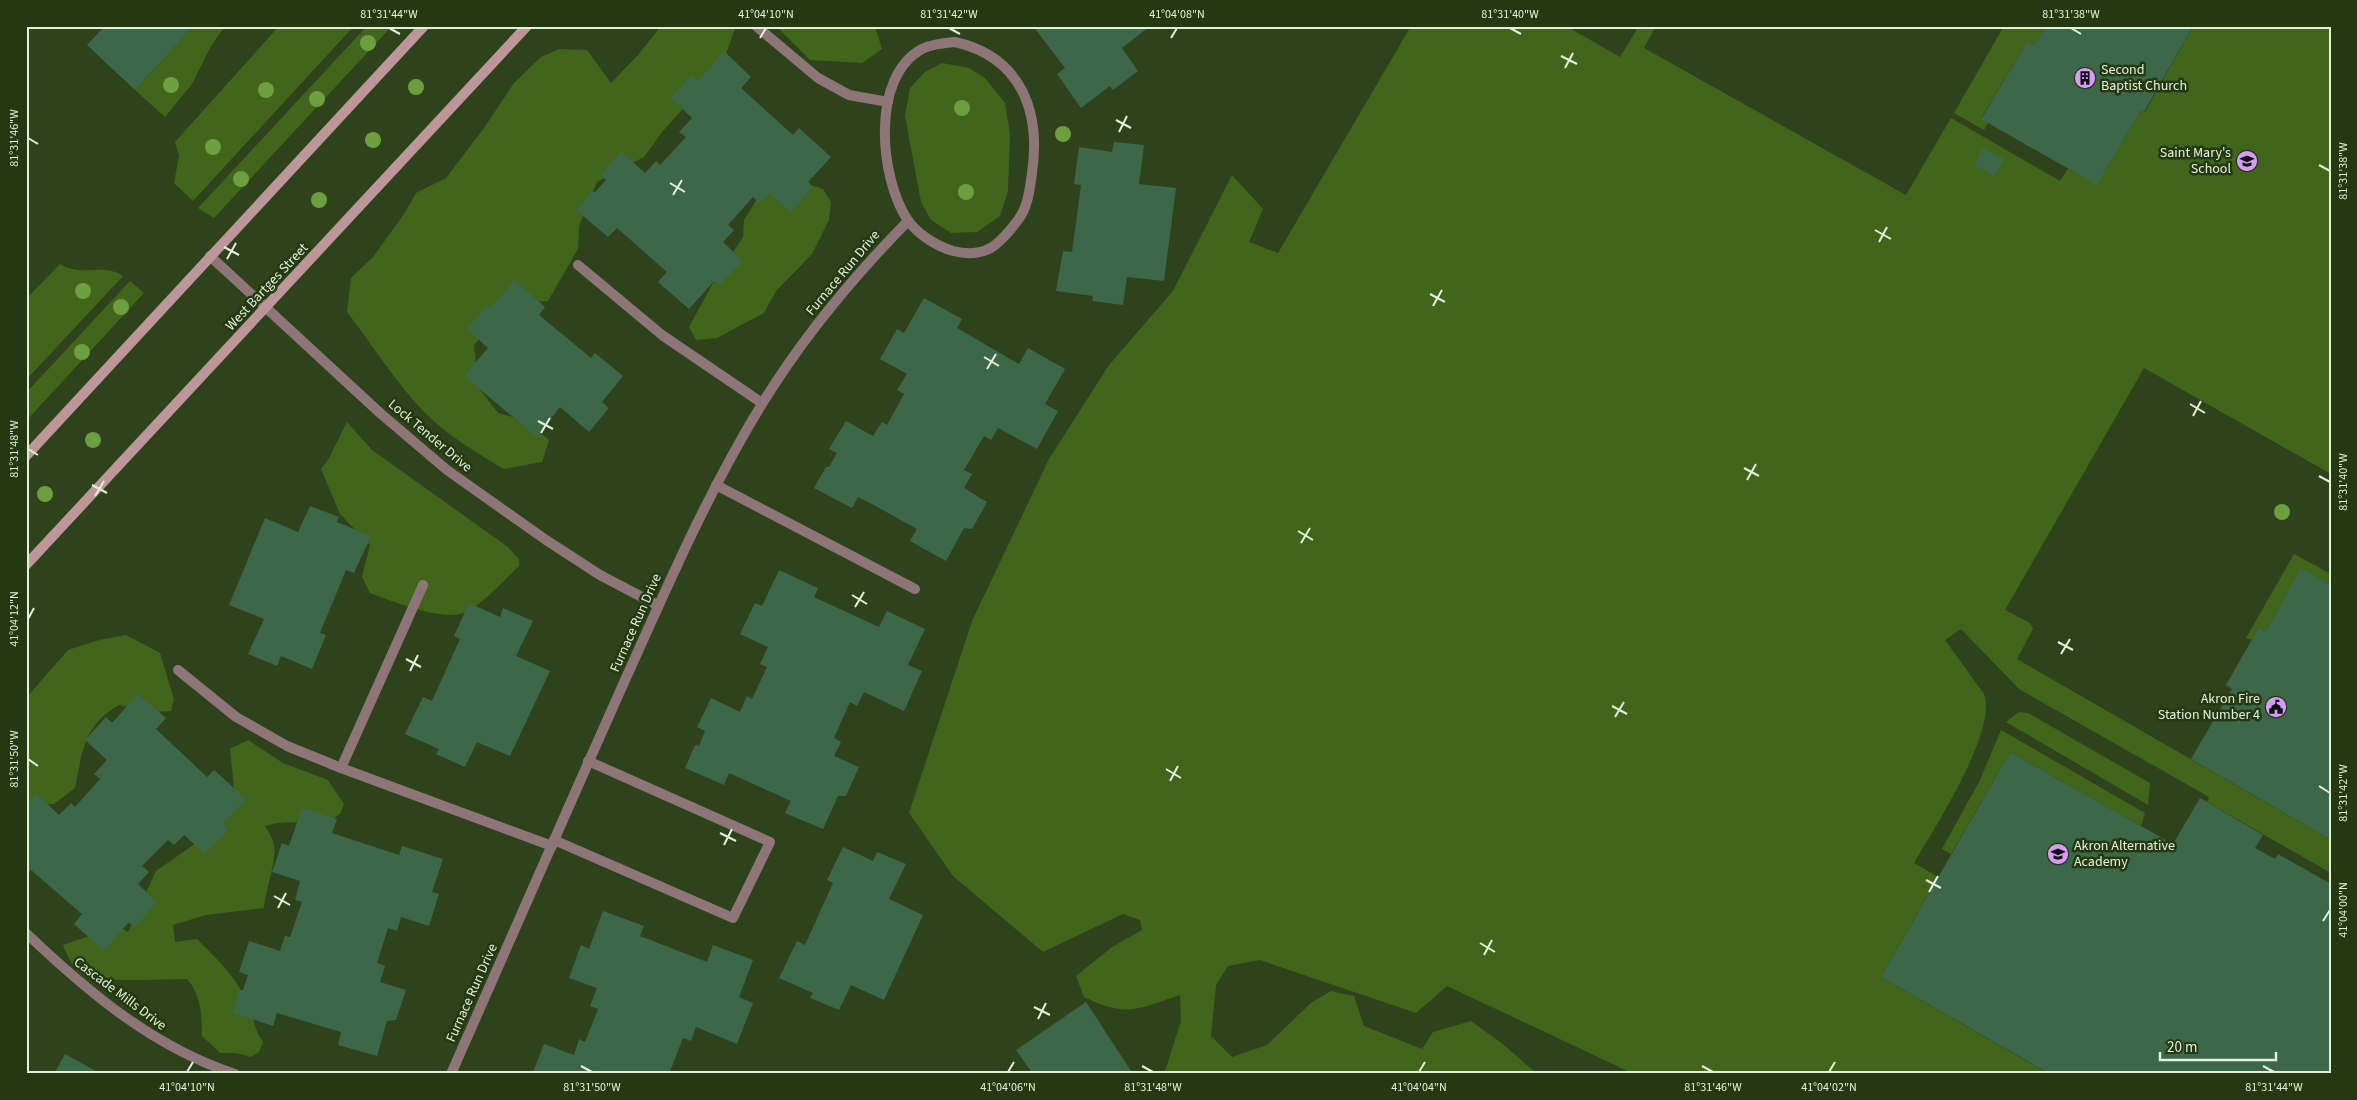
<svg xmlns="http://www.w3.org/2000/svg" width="2357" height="1100" viewBox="0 0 2357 1100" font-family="'Source Sans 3',sans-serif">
<rect width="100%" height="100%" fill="#2e431c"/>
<!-- green -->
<g fill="#40651b">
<path d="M194 26H225L211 46 192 84 165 117 135 90Z"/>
<path d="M279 26H354L193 201 174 183 179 156 175 142Z"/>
<path d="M367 26H392L214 218 198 208Z"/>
<path d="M661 26H736L722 65 663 131 644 157 597 182 579 226 578 249 548 301 513 303 474 345 478 387 498 413 524 420 549 440 542 462 504 469C477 453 448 436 425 413 396 383 373 346 347 312L351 278 373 257 404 214 416 193 446 178 484 128 514 83 541 57 559 49 587 50 611 83 638 55Z"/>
<path d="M776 26H875L882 49 862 63 810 60Z"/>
<path d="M1411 26H1566L1620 57 1639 26H1656L1644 48 1906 195 1951 118 2060 181 2068 169 2097 184 2141 110 2145 112 2193 26H2331V474L2144 368 2005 610 2030 623 2033 629 2017 659 2331 840V873L2207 802 2209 797 2019 689 1961 629 1945 640 1984 694C1999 728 1933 831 1914 863L1938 877 1881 977 2049 1074H1634L1447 986 1416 1013 1260 960 1228 966 1216 985 1211 1036 1232 1057 1267 1045 1312 1002 1331 991 1354 996 1364 1026 1422 1049 1433 1032 1471 1021 1504 1045 1537 1074H1164L1181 1021 1180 995C1137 1009 1127 1018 1084 997L1076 976 1112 947 1142 930 1140 920 1123 914 1043 952 953 876 909 813 972 621 1049 459 1109 365 1173 291 1232 175 1263 209 1249 242 1278 253Z"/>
<path d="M2004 26H2045L2034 45 2027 42 1981 118 1988 123 1984 130 1954 113Z"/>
<path d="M942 63 969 68 985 78 1005 103 1010 134 1008 191 1000 216 977 232 951 233 931 220 921 202 905 116 910 88 925 72Z"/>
<path d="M805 183 823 189 831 202 829 220 812 254 776 291 764 313 717 338 696 340 689 327 714 281 743 237 744 220 766 185Z"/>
<path d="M60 264C83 278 102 262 123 276L26 380V299Z"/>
<path d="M130 281 144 293 26 421V393Z"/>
<path d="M347 422 372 450 508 547 519 559V566C504 580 482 606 463 613 442 621 391 601 370 593L362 577 370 545 340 514 321 469 329 458Z"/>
<path d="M2294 554 2331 574V585L2301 569 2266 631 2259 627 2252 640 2246 638Z"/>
<path d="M126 635 160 653 174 699 171 711 150 712 119 705C83 726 83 750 75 788L54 804 30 806 26 808V698L68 650 99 640Z"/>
<path d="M2019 712 2028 713 2150 783 2148 805 2006 722Z"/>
<path d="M2001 730 2145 813 2141 826 2010 752 1951 854 1942 849 1980 780Z"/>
<path d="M248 740 283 763 328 780 344 804 340 814 322 827C303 822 285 820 265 826 268 831 271 836 273 841 279 857 265 889 264 908L206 915 173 925 175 942 197 939C217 959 236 976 247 1003 254 1017 254 1030 263 1042L259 1052 251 1057 236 1053H220L202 1036C202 1015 201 995 187 979 169 979 96 983 85 976 72 969 68 957 63 945L118 926 128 932 156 871 206 836 229 812 234 788 230 749Z"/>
</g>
<!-- building -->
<g fill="#3d6749">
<path d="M105 26H194L135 90 87 45Z"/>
<path d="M1033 26H1150L1122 48 1138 71 1113 90 1110 86 1081 108 1057 74 1065 68Z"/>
<path d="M2045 26H2193L2144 112 2141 110 2097 185 1981 119 2027 42 2034 45Z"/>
<path d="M724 51 751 77 741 88 793 135 799 128 831 157 808 182 813 187 790 212 769 193 759 203 753 197 728 225 734 230 723 242 743 261 721 284 714 281 689 309 658 282 667 272 617 228 608 237 576 210 592 191 595 192 606 180 600 175 621 151 645 173 656 161 660 165 686 137 679 132 692 118 671 98 691 75 698 81Z"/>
<path d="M1114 142 1144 145 1139 184 1176 188 1164 281 1127 277 1123 305 1092 301 1093 296 1056 291 1063 251 1072 252 1081 185 1074 184 1079 147 1112 152Z"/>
<path d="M1983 148 2004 159 1994 176 1974 165Z"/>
<path d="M514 280 545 307 539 315 591 358 595 353 623 376 602 402 609 408 589 432 560 407 537 437 464 376 488 348 467 329 487 305 491 308Z"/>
<path d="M924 298 962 319 957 328 1019 364 1028 348 1065 369 1045 404 1058 411 1037 449 998 428 991 440 984 436 964 470 972 474 964 488 987 502 972 529 964 528 946 561 910 541 917 529 870 503 858 497 852 508 814 488 826 467H829L837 453 829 449 846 421 873 436 882 422 887 425 904 394 897 390 907 374 880 359 897 329 904 333Z"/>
<path d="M310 506 339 517 337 522 371 536 354 573 346 570 320 633 326 635 312 669 281 656 277 666 248 654 264 619 229 605 265 518 298 532Z"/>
<path d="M2301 568 2331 585V840L2191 759 2232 689 2226 685 2259 627 2266 631Z"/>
<path d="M779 570 818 588 814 597 879 627 887 611 925 629 908 665 922 671 904 711 864 692 857 706 850 702 834 738 841 742 834 756 859 767 846 796H838L823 829 785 813 791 801 729 773 724 785 685 768 695 745 699 746 705 731 697 727 711 698 740 712 747 696 752 699 767 667 760 664 768 647 740 634 755 603 762 606Z"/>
<path d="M469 603 500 617 503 608 533 621 516 656 550 671 510 756 477 742 465 767 436 754 439 749 405 734 423 697 432 701 460 639 454 636Z"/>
<path d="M138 694 166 718 156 729 207 777 214 770 246 799 223 824 228 829 205 854 184 835 174 845 168 840 142 866 149 872 138 884 157 902 136 926 128 923 104 951 74 924 82 914 31 870 26 876V804L36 793 59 815 71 803 75 807 100 779 94 774 107 760 85 740 106 717 112 723Z"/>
<path d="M2010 752 2173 844 2200 798 2263 835 2255 848 2275 859 2278 854 2331 884V1074H2050L1881 977Z"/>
<path d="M302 808 337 819 332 833 399 855 402 846 443 859 432 892 439 894 429 926 401 917 397 931 388 928 377 963 385 966 380 982 406 990 396 1020 387 1021 377 1056 338 1045 341 1032 277 1013 273 1026 233 1013 239 990H243L248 975 239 972 249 941 280 951 285 936 290 937 302 902 295 900 300 881 272 872 282 843 289 846Z"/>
<path d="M843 847 873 861 877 852 906 864 889 899 923 915 884 1000 851 985 839 1010 810 998 813 993 779 978 797 941 805 945 833 883 827 880Z"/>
<path d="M603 911 644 926 640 936 707 962 713 945 753 960 739 997 753 1003 737 1044 696 1027 691 1041 683 1038 669 1074H532L544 1044 574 1055 579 1039 585 1042 598 1009 590 1006 597 988 569 978 581 945 589 949Z"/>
<path d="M1086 1002 1133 1074H1033L1016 1050Z"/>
<path d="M65 1054 101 1074H54Z"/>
</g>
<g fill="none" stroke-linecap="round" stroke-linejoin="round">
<!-- lane -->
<g stroke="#8e7678" stroke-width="10">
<path d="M756 26 818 78 849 95 888 102"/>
<path d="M578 265 662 335 762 403"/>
<path d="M716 485 915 589"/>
<path d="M178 670 236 717 287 746 341 768 552 846"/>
<path d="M341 768 423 585"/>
<path d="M554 840 733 918 770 842 588 761"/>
</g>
<!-- street -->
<g stroke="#8e7678" stroke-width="10">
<path d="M955 42C1021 57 1041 111 1032 173 1030 188 1028 207 1018 220 999 245 986 259 953 251 936 246 917 234 907 219 880 178 870 77 922 49 932 44 944 43 955 42Z"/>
<path d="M210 256 380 413 447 470 546 540 600 575 657 605"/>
<path d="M26 933C88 992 153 1047 235 1074"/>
<path d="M451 1074C508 945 564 817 621 689 665 592 706 495 762 404 803 337 853 277 908 221"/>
</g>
<!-- secondary -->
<g stroke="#bc9699" stroke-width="10">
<path d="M26 456 424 26"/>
<path d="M26 565 527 26"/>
</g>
</g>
<!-- trees -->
<g fill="#6d9e40">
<circle cx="368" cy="43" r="8"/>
<circle cx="171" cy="85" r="8"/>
<circle cx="416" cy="87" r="8"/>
<circle cx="266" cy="90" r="8"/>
<circle cx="317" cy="99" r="8"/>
<circle cx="962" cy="108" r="8"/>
<circle cx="1063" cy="134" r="8"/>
<circle cx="373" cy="140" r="8"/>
<circle cx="213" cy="147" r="8"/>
<circle cx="241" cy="179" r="8"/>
<circle cx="966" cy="192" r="8"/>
<circle cx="319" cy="200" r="8"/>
<circle cx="83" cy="291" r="8"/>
<circle cx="121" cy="307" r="8"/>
<circle cx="82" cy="352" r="8"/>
<circle cx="93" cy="440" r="8"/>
<circle cx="45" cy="494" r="8"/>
<circle cx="2282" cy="512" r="8"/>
</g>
<!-- ticks -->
<path fill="none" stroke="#e3f1da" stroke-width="2" d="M389 28 400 34M949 28 960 34M1510 28 1521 34M2071 28 2081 34M760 38 766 28M1171 38 1177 28M1561 56 1577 64M1565 68 1573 53M1116 120 1131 128M1119 132 1127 116M28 138 38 144M2319 165 2330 171M670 183 685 192M673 195 682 180M1875 230 1891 239M1879 242 1887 227M224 247 239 255M227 259 236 243M1430 294 1445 302M1433 306 1442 290M984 357 999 366M987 369 996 354M2190 404 2205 413M2193 416 2201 401M538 421 553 429M541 433 550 418M28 449 38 455M1744 468 1759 476M2319 476 2330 482M1747 480 1756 464M92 485 107 493M95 496 104 481M1298 531 1313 540M1301 543 1310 528M852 595 867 604M855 607 864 592M28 619 34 608M2058 642 2073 650M2061 654 2070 639M406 659 421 667M410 671 418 655M1612 706 1627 714M1615 717 1624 702M28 759 38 766M1166 769 1181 778M1170 781 1178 766M2319 786 2330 793M720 833 736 841M724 845 732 829M1926 880 1941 888M1929 892 1938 876M274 896 290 905M278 908 286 893M2323 921 2330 910M1480 943 1495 952M1484 955 1492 940M1034 1007 1050 1015M1038 1019 1046 1003M581 1066 592 1072M1142 1066 1153 1072M1702 1066 1713 1072M2263 1066 2274 1072M187 1072 193 1062M1008 1072 1014 1062M1419 1072 1425 1062M1829 1072 1835 1062"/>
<!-- icons -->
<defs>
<g id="building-disc" transform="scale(1.125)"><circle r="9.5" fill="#d79bf9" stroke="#243811"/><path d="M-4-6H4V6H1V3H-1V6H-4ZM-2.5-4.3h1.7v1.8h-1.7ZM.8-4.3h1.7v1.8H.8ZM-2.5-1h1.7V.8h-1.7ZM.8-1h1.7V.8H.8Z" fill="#111"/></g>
<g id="school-disc" transform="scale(1.125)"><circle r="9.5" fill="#d79bf9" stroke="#243811"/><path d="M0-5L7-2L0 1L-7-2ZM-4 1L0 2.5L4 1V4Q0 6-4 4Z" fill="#111"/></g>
<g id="civic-disc" transform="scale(1.125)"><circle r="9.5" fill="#d79bf9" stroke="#243811"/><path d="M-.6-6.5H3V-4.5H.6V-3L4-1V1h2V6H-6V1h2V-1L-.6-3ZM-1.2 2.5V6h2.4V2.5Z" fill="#111"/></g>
</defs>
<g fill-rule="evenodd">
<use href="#building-disc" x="2085" y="78"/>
<use href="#school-disc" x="2247" y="161"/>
<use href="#civic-disc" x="2276" y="707"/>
<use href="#school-disc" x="2058" y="854"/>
</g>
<g text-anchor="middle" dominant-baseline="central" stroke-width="5" stroke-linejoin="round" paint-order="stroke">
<!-- poi labels -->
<g font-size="14" fill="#e3f1da" stroke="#243811" text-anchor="start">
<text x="2101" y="70">Second<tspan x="2101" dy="16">Baptist Church</tspan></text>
<text x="2231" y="153" text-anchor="end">Saint Mary's<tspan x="2231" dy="16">School</tspan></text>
<text x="2260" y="699" text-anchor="end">Akron Fire<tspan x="2260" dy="16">Station Number 4</tspan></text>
<text x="2074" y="846">Akron Alternative<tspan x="2074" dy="16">Academy</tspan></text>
</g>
<!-- street labels -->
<g font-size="14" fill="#e3f1da" stroke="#243811">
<text transform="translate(843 273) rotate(-50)">Furnace Run Drive</text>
<text transform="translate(267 287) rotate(-47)">West Bartges Street</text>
<text transform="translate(430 436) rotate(40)">Lock Tender Drive</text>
<text transform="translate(636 623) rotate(-66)">Furnace Run Drive</text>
<text transform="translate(472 993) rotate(-66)">Furnace Run Drive</text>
<text transform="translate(120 994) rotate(37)">Cascade Mills Drive</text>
</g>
</g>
<!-- border -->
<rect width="2357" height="1100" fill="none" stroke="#243811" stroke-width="55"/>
<!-- scale -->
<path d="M2160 1052v8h116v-8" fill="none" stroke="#e3f1da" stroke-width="2.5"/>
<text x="2167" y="1052" font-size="15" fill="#e3f1da" stroke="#243811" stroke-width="4" paint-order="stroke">20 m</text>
<rect x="28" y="28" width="2302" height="1044" fill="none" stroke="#e3f1da" stroke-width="2"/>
<g font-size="12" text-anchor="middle" fill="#e3f1da">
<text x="389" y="18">81°31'44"W</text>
<text x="766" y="18">41°04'10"N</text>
<text x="949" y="18">81°31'42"W</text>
<text x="1177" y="18">41°04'08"N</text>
<text x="1510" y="18">81°31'40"W</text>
<text x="2071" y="18">81°31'38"W</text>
<text transform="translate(14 138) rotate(-90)" y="4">81°31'46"W</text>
<text transform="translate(2343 171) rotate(-90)" y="4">81°31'38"W</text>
<text transform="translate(14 449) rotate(-90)" y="4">81°31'48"W</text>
<text transform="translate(2343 482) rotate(-90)" y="4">81°31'40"W</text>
<text transform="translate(14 619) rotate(-90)" y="4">41°04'12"N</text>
<text transform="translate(14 759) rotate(-90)" y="4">81°31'50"W</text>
<text transform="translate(2343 793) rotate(-90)" y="4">81°31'42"W</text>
<text transform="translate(2343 910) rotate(-90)" y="4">41°04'00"N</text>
<text x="187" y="1091">41°04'10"N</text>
<text x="592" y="1091">81°31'50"W</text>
<text x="1008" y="1091">41°04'06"N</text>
<text x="1153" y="1091">81°31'48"W</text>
<text x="1419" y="1091">41°04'04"N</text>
<text x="1713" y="1091">81°31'46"W</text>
<text x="1829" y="1091">41°04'02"N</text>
<text x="2274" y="1091">81°31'44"W</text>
</g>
</svg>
